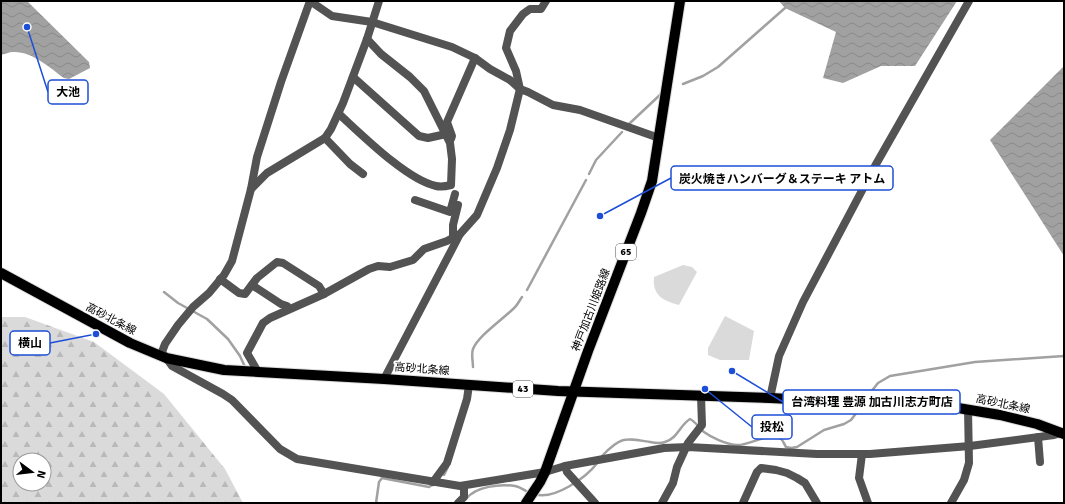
<svg xmlns="http://www.w3.org/2000/svg" width="1065" height="504" viewBox="0 0 1065 504" font-family="Signika,'Noto Sans JP',sans-serif">
<defs>
<pattern id="forest-firs" width="22" height="20" patternUnits="userSpaceOnUse"><rect width="22" height="20" fill="#dadada"/><path d="M5 1l3.5 6h-7zM16 11l3.5 6h-7z" fill="#b9b9b9"/></pattern>
<pattern id="water-waves" width="16" height="10" patternUnits="userSpaceOnUse"><rect width="16" height="10" fill="#a1a1a1"/><path d="M0 5q4-4 8 0t8 0" fill="none" stroke="#898989"/></pattern>
</defs>
<rect width="100%" height="100%" fill="#fff"/>
<!-- grass -->
<g fill="#dadada">
<path d="M683 265 692 267 697 272 679 305C664 301 652 296 654 277Z"/>
<path d="M725 316 754 331 749 360H720L708 355V348Z"/>
</g>
<!-- forest -->
<path fill="url(#forest-firs)" fill-rule="evenodd" d="M1 317H25L94 342 164 394 225 469 243 503H1ZM20 460H44V484H20Z"/>
<!-- water -->
<g fill="url(#water-waves)">
<path d="M1 1H27L89 62 90 68 69 79 64 78C50 68 32 51 13 52 9 52 5 54 1 55Z"/>
<path d="M779 1H957L915 66H881L843 83 823 78 836 32 785 8Z"/>
<path d="M1064 66V256L990 140Z"/>
</g>
<g fill="none" stroke-linecap="round" stroke-linejoin="round">
<!-- stream -->
<g stroke="#a1a1a1" stroke-width="2.5">
<path d="M683 84 703 76 718 67 785 8"/>
<path d="M629 124 662 93"/>
<path d="M589 174 596 160 622 132"/>
<path d="M527 290 586 180"/>
<path d="M164 292 178 303 207 319 228 339 240 356 245 367"/>
<path d="M473 367C473 361 471 354 473 349 478 336 503 319 513 309 517 306 519 301 522 297"/>
<path d="M867 397 878 383 890 376 975 362 1064 356"/>
<path d="M602 456C621 436 625 438 650 442 655 443 660 444 665 442 678 438 680 425 690 419 696 422 699 428 704 432 712 438 726 444 736 445 748 447 771 430 781 439 783 440 784 444 786 447L791 448 797 447 824 430 844 424 851 420 860 408"/>
<path d="M444 475 448 467"/>
<path d="M534 494C554 501 587 477 598 462"/>
<path d="M466 499C476 486 500 484 515 486 521 487 525 491 530 493"/>
<path d="M376 503 379 482 382 478 429 487 432 485"/>
</g>
<!-- primary casing -->
<g stroke="#dbdbdb" stroke-width="12">
<g id="primary">
<path d="M1 273 130 343 166 358 224 370 384 379 558 391 770 398 952 407 1000 415 1037 424 1064 434"/>
<path d="M526 503 540 482 545 472 588 351 641 213 652 181 680 1"/>
</g>
</g>
<!-- street -->
<g stroke="#535353" stroke-width="8">
<path d="M310 1 281 82 257 157 251 189 232 261 224 275 209 293 193 307 178 325 165 344 162 352 172 366 223 394 232 400 280 449 297 459 460 486 545 472 565 466 664 448 688 447 817 454H870L970 446 1054 435 1061 433"/>
<path d="M310 1 332 16 372 22 452 47 475 58 490 69 510 80 520 89 528 92 553 105 580 110 659 138"/>
<path d="M353 77 419 136 428 138 446 134"/>
<path d="M339 114C361 134 407 180 436 186 441 187 447 186 451 185L452 159 450 143 424 91 410 77 381 54 367 39"/>
<path d="M325 138 350 164 363 174"/>
<path d="M451 139 452 136 447 122 475 58"/>
<path d="M251 189 267 173 325 138 331 129 343 103 367 39 379 1"/>
<path d="M415 200 450 212 455 194"/>
<path d="M453 237V225L458 205"/>
<path d="M220 279 239 293 245 294 257 278 277 262 283 263 319 286 324 294"/>
<path d="M252 285 281 304 287 306"/>
<path d="M258 372 247 353 263 323 270 318 324 294 369 269 378 266 390 267 413 260 424 249 447 241 460 234"/>
<path d="M384 379 460 234 477 215 497 168 510 130 520 89 516 71 506 48 510 31 523 14 530 9H541L546 1"/>
<path d="M770 398 779 356 803 302 875 166 969 1"/>
<path d="M1038 437 1040 462"/>
<path d="M862 454 859 478 868 503"/>
<path d="M565 466 567 472 595 503"/>
<path d="M433 482 447 463 467 399 469 385"/>
<path d="M458 503 464 497V486"/>
<path d="M662 503 673 483 677 467 688 443 702 425 701 396"/>
<path d="M743 503 757 472 761 468 776 470 787 473 797 478 805 483 817 503"/>
<path d="M951 503 964 480 969 463 968 409"/>
</g>
<!-- primary -->
<use href="#primary" stroke="#000" stroke-width="10"/>
<!-- primary-bridge casing -->
<g stroke="#dbdbdb" stroke-width="12" stroke-linecap="butt">
<path id="primary-bridge" d="M857 402H864"/>
</g>
<!-- primary-bridge -->
<use href="#primary-bridge" stroke="#000" stroke-width="10"/>
</g>
<g text-anchor="middle" dominant-baseline="central" stroke-width="4" stroke-linejoin="round" paint-order="stroke">
<!-- shield labels -->
<g fill="#fff" stroke="#4c4c4c" stroke-width="1">
<rect x="616" y="244" width="20" height="16" rx="3"/>
<rect x="513" y="381" width="20" height="16" rx="3"/>
</g>
<g font-size="10" font-weight="bold" fill="#000">
<text x="626" y="252">65</text>
<text x="523" y="389">43</text>
</g>
<!-- street labels -->
<g font-size="11" fill="#000" stroke="#fff">
<text transform="translate(591 310) rotate(-69)">神戸加古川姫路線</text>
<text transform="translate(111 319) rotate(28)">高砂北条線</text>
<text transform="translate(422 369) rotate(4)">高砂北条線</text>
<text transform="translate(1003 404) rotate(12)">高砂北条線</text>
</g>
</g>
<!-- callouts -->
<path fill="none" stroke="#1d4ed8" stroke-width="1.5" d="M27 27L48 92M600 216L671 178M96 334L50 343M732 371L783 402M705 389L752 427"/>
<g fill="#1d4ed8" stroke="#fff" stroke-width="1.5">
<circle cx="27" cy="27" r="4"/>
<circle cx="600" cy="216" r="4"/>
<circle cx="96" cy="334" r="4"/>
<circle cx="732" cy="371" r="4"/>
<circle cx="705" cy="389" r="4"/>
</g>
<g fill="#fff" stroke="#1d4ed8" stroke-width="1.5">
<rect x="48" y="80" width="40" height="24" rx="4"/>
<rect x="671" y="166" width="222" height="24" rx="4"/>
<rect x="10" y="331" width="40" height="24" rx="4"/>
<rect x="783" y="390" width="177" height="24" rx="4"/>
<rect x="752" y="415" width="40" height="24" rx="4"/>
</g>
<g font-size="12" text-anchor="middle" font-weight="bold" fill="#000">
<text x="68" y="96">大池</text>
<text x="782" y="183">炭火焼きハンバーグ＆ステーキ アトム</text>
<text x="30" y="347">横山</text>
<text x="872" y="406">台湾料理 豊源 加古川志方町店</text>
<text x="772" y="431">投松</text>
</g>
<!-- border -->
<rect width="1065" height="504" fill="none" stroke="#000000" stroke-width="4"/>
<!-- north arrow -->
<g transform="translate(32 472) rotate(105)"><circle r="19" fill="#ffffff" stroke="#999999"/>
<path d="M0-3L7 15L0 10L-7 15Z" fill="#000000"/>
<text y="-6" font-size="11" font-weight="bold" text-anchor="middle" fill="#000000">N</text>
</g>
</svg>
